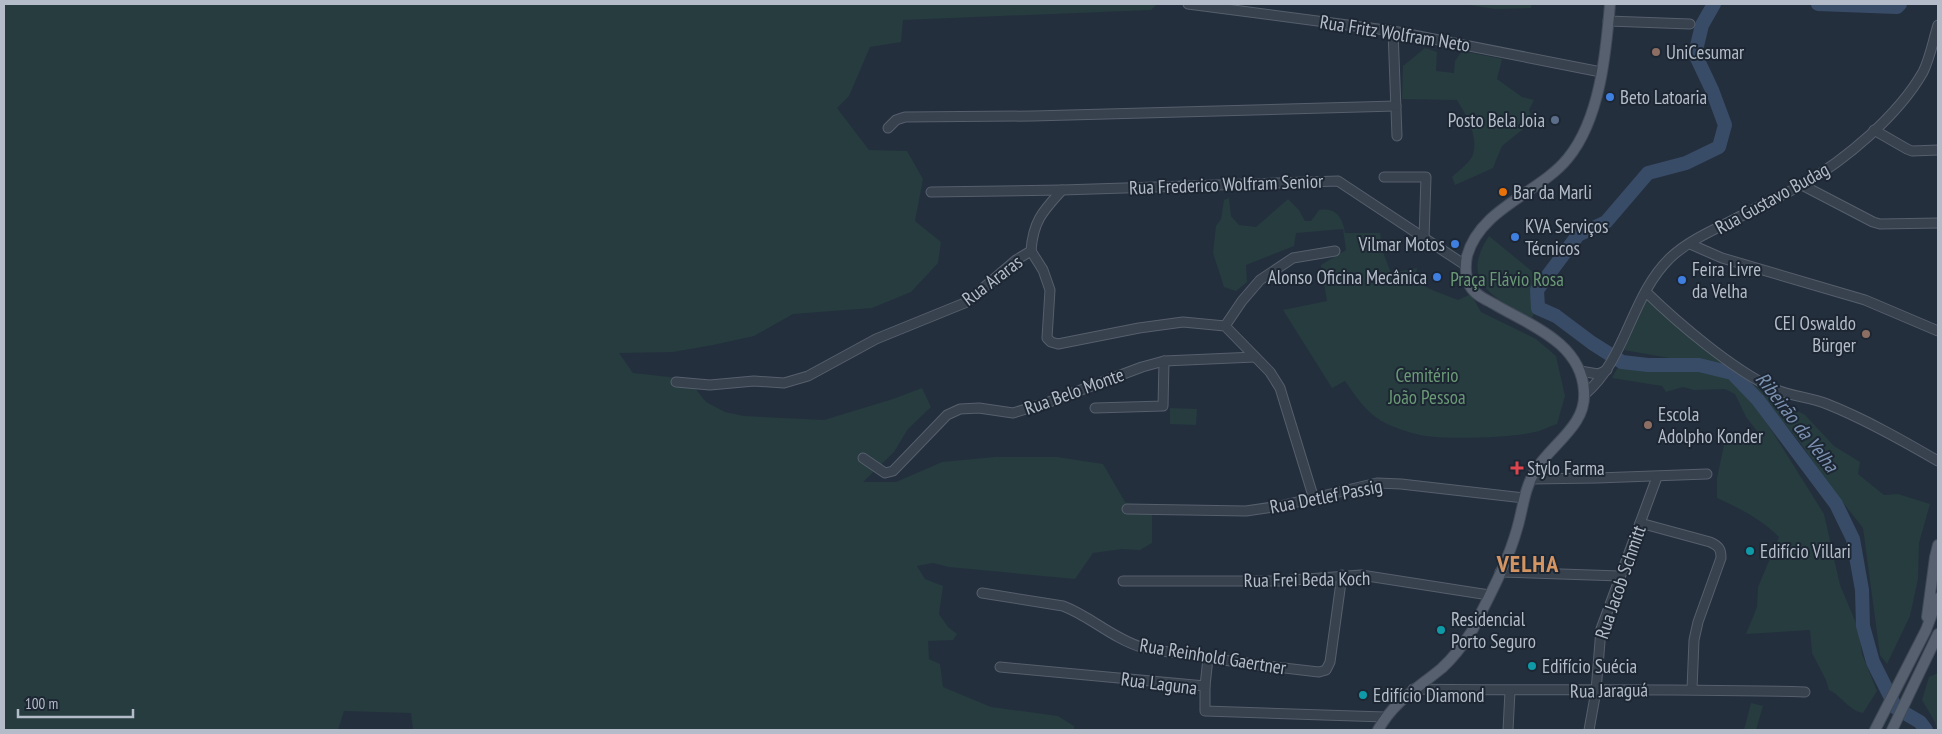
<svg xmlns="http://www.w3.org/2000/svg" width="1942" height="734" viewBox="0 0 1942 734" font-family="'PT Sans Narrow',sans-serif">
<rect width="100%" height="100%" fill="#242f3e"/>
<!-- green -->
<g fill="#263c3f">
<path d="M4 4H1157L1151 10 903 20 901 42 870 47 849 96 837 108 869 150 907 151 923 179 915 221 941 242 938 263 911 292 872 308 793 314 754 336 713 345 673 352 619 353 633 373 688 379 706 402 725 412 744 416 824 420 893 399 922 388 931 407 908 429 894 452 863 482H896L942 462 995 457H1057L1103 464 1125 502 1152 512V543L1140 550 1122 549 1093 553 1075 579 949 567 933 563 917 566 925 579 943 586 939 614 948 627 957 634 953 640 928 641 929 659 940 664 943 687 991 707 1058 716 1074 726V730H413L411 713 344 711 338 730H4Z"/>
<path d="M1463 4H1532L1531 8 1495 9Z"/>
<path d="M1425 48 1437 52 1436 71 1454 73 1455 61 1462 51 1502 59 1497 79 1522 97 1534 100 1529 110 1533 121 1502 146 1493 168 1455 185 1452 177C1458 171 1468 164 1472 157 1480 138 1466 115 1457 100L1402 99 1403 66Z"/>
<path d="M1229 198 1231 216 1239 225 1256 227 1288 199 1299 210 1305 221H1311L1319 210C1336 207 1343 218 1345 233H1380L1383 252 1391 273 1417 268 1415 281 1432 290 1458 300 1471 294 1481 312 1536 339 1556 356 1565 396 1557 424C1549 426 1542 431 1535 432 1510 438 1445 440 1420 435 1408 432 1391 427 1380 420 1365 411 1355 395 1345 381L1332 388 1283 310 1327 301 1321 265 1346 250 1343 229 1296 233 1294 246 1246 265 1247 282 1236 291 1224 287 1213 253 1216 226 1221 219 1224 200Z"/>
<path d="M1489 236 1539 277C1534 289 1530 298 1536 309L1532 318C1495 299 1458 282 1489 236Z"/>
<path d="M1647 300 1717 356 1724 367 1689 358H1669L1624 350 1635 323Z"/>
<path d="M1619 365 1659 368 1692 369 1729 375 1743 390 1772 431 1824 514 1840 585 1856 623 1860 640 1862 654 1877 691 1863 713C1848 710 1842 696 1829 690L1826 680 1812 653 1810 630 1746 634 1757 607 1758 587 1779 537C1761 519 1739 508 1717 498V478L1724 445 1760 443 1761 436 1746 417 1735 394 1725 389 1694 390 1683 387 1666 392 1662 386 1612 378Z"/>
<path d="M1747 378 1765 394 1805 415 1834 446 1860 462 1858 474 1884 495 1898 494 1930 504 1919 543 1918 579 1910 616 1887 664 1880 655 1863 528 1821 475 1802 445Z"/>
<path d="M1170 408 1197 409 1196 425 1170 424Z"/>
<path d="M1938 673V730H1937L1935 722 1922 700 1929 677Z"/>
<path d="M1751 703 1763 706 1756 730H1744Z"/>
</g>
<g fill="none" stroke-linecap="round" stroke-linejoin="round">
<!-- river -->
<g stroke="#394c67" stroke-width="14">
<path d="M1714 4 1702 25 1695 54 1712 90 1725 125 1719 147 1686 163 1648 173 1606 222 1578 235 1537 290 1538 308 1556 316 1592 343 1622 362 1648 365H1699L1732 373 1758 400 1836 504 1853 539 1862 590 1863 626 1873 662 1896 708 1920 722 1926 730"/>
<path d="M1818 4 1897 7 1900 4"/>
</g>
<!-- minor casing -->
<g stroke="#565f6c" stroke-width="11">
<g id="minor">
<path d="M1188 4 1393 31 1601 72"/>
<path d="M1608 21 1690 24"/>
<path d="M1393 31 1397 136"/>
<path d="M888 128 896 120 905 117 1033 116 1396 106"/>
<path d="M1874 130 1907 149 1912 151 1938 150"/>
<path d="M1384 177H1426L1424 239"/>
<path d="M1802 185 1873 222 1880 224 1938 223"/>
<path d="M931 192 1062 190 1338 181 1465 265"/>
<path d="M1690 244 1722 258 1865 300 1938 331"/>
<path d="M1031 251 1043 270 1050 290 1047 338 1051 342 1058 344 1139 328 1183 322 1225 326 1270 372 1280 388 1314 499"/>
<path d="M1031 251C1033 221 1043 211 1062 190"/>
<path d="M1646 292C1679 324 1731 368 1772 388 1789 396 1809 397 1827 404 1865 419 1902 440 1938 461"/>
<path d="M1225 326 1242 301 1260 280 1293 258 1335 251"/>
<path d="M1580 371 1598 374 1607 370"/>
<path d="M676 382 710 385 754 381 784 383 808 376 876 339 967 302 1016 260 1031 251"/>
<path d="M1584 395C1627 359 1630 297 1670 258 1690 239 1720 227 1745 214 1763 204 1783 195 1802 185 1845 160 1898 116 1923 72 1930 58 1933 41 1938 25"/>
<path d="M1095 408 1163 406 1164 361"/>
<path d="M863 458 885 473 893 471 947 415 960 409 979 408 1013 413 1049 402 1142 367 1164 361 1255 357"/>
<path d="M1531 479 1597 478 1707 474"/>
<path d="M1127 509 1246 511 1280 506 1377 483 1401 484 1524 498"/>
<path d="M1640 523 1710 542C1719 546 1721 549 1721 558L1698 622 1694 640 1692 689"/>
<path d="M1500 572 1620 576"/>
<path d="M1123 581H1280L1361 575 1489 595"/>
<path d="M982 593 1063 606C1090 616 1112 638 1141 647 1155 651 1171 652 1186 654 1230 662 1275 667 1319 672L1326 670 1330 662 1342 575"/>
<path d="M1208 658 1205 686V711L1385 717"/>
<path d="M1000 667 1205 686"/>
<path d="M1413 689C1544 691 1674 688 1805 692"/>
<path d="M1508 730 1510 691"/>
<path d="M1589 730 1596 691 1601 629 1657 477"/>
</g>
</g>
<!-- major casing -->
<g stroke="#414a57" stroke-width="12">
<g id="major">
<path d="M1927 617 1935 557 1938 545"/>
<path d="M1378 730C1394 701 1418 688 1442 668 1454 657 1463 645 1472 631 1488 598 1507 565 1517 529 1523 509 1524 489 1535 471 1551 444 1587 426 1584 391 1581 342 1529 325 1494 304 1485 299 1475 295 1470 286 1465 276 1465 266 1467 256 1480 208 1540 193 1568 158 1600 119 1606 53 1610 4"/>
<path d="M1875 730 1926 630 1938 598"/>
<path d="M1892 730 1938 634"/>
</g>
</g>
<!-- minor -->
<use href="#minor" stroke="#38414e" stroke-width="9"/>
<!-- major -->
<use href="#major" stroke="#56606e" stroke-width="10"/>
</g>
<!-- markers -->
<g fill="#8d6e63" stroke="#1d2633" stroke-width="2">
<circle cx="1656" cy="52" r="5"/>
<circle cx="1866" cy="334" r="5"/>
<circle cx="1648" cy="425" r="5"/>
</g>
<g fill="#3f7fe0" stroke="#1d2633" stroke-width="2">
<circle cx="1610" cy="97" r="5"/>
<circle cx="1515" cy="237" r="5"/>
<circle cx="1455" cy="244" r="5"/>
<circle cx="1437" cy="277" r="5"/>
<circle cx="1682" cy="280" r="5"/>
</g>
<circle fill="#5c6f8a" stroke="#1d2633" stroke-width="2" cx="1555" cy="120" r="5"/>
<circle fill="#e8710a" stroke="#1d2633" stroke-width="2" cx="1503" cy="192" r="5"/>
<path fill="#e0444e" stroke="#1d2633" stroke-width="2" d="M1514.5 460.5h5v5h5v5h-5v5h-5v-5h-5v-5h5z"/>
<g fill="#0f9aa8" stroke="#1d2633" stroke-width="2">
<circle cx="1750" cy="551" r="5"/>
<circle cx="1441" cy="630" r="5"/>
<circle cx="1532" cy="666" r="5"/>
<circle cx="1363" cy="695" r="5"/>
</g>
<g text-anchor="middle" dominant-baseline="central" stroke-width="4" stroke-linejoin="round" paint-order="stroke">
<!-- street labels -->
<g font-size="19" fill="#b4bcc9" stroke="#1d2633">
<text transform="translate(1395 33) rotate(9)">Rua Fritz Wolfram Neto</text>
<text transform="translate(1226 184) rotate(-2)">Rua Frederico Wolfram Senior</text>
<text transform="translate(1772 198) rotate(-29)">Rua Gustavo Budag</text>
<text transform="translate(992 280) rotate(-37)">Rua Araras</text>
<text transform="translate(1074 391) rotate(-20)">Rua Belo Monte</text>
<text transform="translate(1326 496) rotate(-11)">Rua Detlef Passig</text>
<text transform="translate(1307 579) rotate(-1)">Rua Frei Beda Koch</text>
<text transform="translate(1620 582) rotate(-71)">Rua Jacob Schmitt</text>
<text transform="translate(1213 656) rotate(9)">Rua Reinhold Gaertner</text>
<text transform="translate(1159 683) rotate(7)">Rua Laguna</text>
<text transform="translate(1609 690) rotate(-1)">Rua Jaraguá</text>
</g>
<!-- poi labels -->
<g font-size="19" fill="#b4bcc9" stroke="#1d2633" text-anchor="start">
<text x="1666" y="52">UniCesumar</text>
<text x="1620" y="97">Beto Latoaria</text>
<text x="1545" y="120" text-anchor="end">Posto Bela Joia</text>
<text x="1513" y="192">Bar da Marli</text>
<text x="1525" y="226">KVA Serviços<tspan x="1525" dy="22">Técnicos</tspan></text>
<text x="1445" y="244" text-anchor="end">Vilmar Motos</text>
<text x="1692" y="269">Feira Livre<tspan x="1692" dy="22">da Velha</tspan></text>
<text x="1427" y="277" text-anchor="end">Alonso Oficina Mecânica</text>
<text x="1856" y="323" text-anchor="end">CEI Oswaldo<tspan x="1856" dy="22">Bürger</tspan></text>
<text x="1658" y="414">Escola<tspan x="1658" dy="22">Adolpho Konder</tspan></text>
<text x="1527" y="468">Stylo Farma</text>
<text x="1760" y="551">Edifício Villari</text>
<text x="1451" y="619">Residencial<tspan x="1451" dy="22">Porto Seguro</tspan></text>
<text x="1542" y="666">Edifício Suécia</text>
<text x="1373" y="695">Edifício Diamond</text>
</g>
<!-- park labels -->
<g font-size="19" fill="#6b9a76" stroke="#1d2633">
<text x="1507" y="279">Praça Flávio Rosa</text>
<text x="1427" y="375">Cemitério<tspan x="1427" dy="22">João Pessoa</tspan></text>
</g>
<!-- water labels -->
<g font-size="20" font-style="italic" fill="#7c92b1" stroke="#1d2633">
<text transform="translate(1797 422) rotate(52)">Ribeirão da Velha</text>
</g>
<!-- district labels -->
<g font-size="24" font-weight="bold" letter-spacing="1" fill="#d59563" stroke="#1d2633">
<text x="1528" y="563">VELHA</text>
</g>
</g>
<!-- border -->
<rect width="1942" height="734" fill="none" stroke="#b4bcc9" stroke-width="10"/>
<!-- scale -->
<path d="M18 709v8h115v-8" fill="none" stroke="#b4bcc9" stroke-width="2.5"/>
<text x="25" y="709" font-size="15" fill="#b4bcc9" stroke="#1d2633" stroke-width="4" paint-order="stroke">100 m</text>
</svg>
